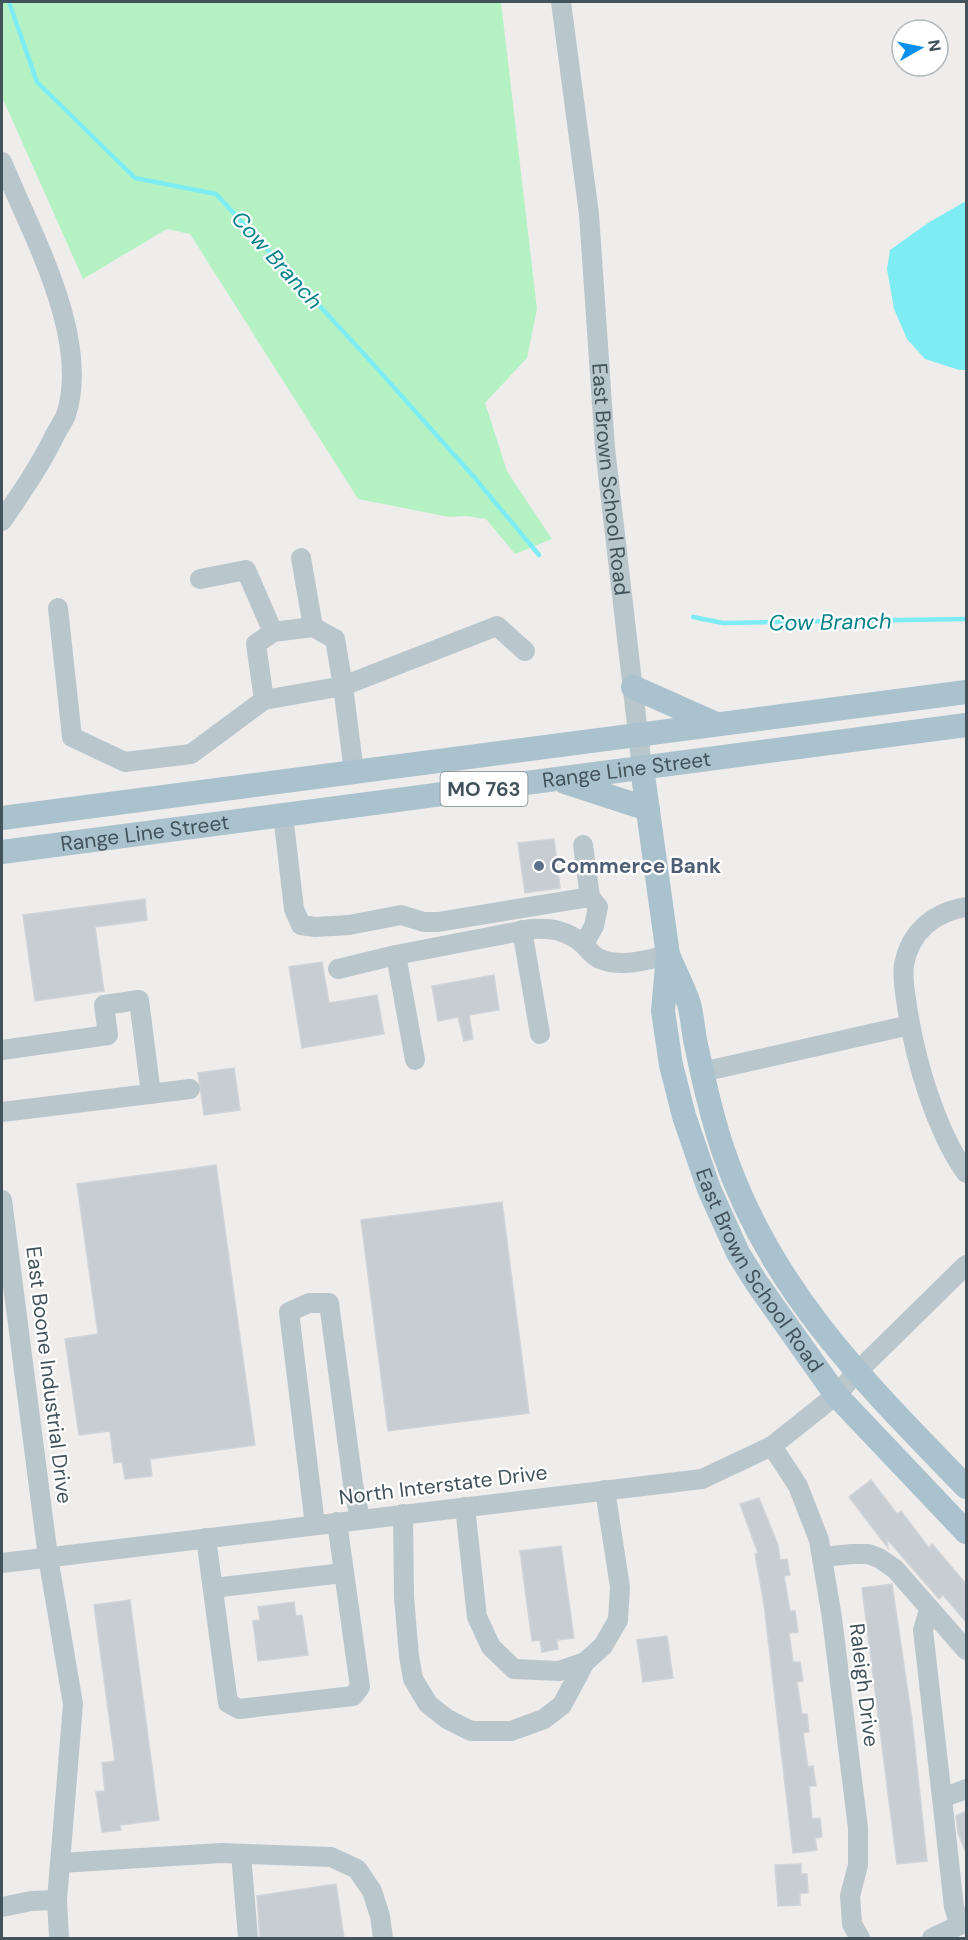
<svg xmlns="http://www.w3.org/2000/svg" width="968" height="1940" viewBox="0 0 968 1940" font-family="'DM Sans',sans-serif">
<rect width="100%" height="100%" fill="#efecec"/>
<!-- green -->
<path fill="#b5f2c3" d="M2 2H501L537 309 527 358 485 403 507 471 552 539 515 554 486 519 466 516 449 517 358 499 190 234 167 229 83 279 2 97Z"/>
<!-- water -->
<path fill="#7eedf3" d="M966 201V370H959L925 359 907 339 894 309 887 269 890 250 928 223Z"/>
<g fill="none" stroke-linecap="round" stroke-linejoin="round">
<!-- stream -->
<g stroke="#7eedf3" stroke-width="4.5">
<path d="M9 2 37 82 135 178 216 194 365 355 474 477 539 555"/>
<path d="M693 617 723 623 966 619"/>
</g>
</g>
<!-- building -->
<g fill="#c8cdd2" stroke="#cfd4d9" stroke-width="1.5">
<path d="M554 839 560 888 525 893 518 843Z"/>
<path d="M145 899 147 920 95 927 104 991 35 1001 23 915Z"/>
<path d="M322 962 329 1003 377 995 384 1034 302 1048 289 967Z"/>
<path d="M494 975 499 1010 469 1015 473 1039 464 1041 458 1017 438 1021 432 986Z"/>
<path d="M234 1068 240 1110 204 1115 198 1073Z"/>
<path d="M216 1165 255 1445 150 1459 152 1476 125 1479 122 1462 114 1463 110 1431 79 1435 65 1339 98 1334 77 1184Z"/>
<path d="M502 1202 529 1413 388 1431 361 1220Z"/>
<path d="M871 1480 897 1514 901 1511 929 1548 932 1544 966 1584V1622L943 1595 939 1599 887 1539 888 1548 849 1497Z"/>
<path d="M759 1498 778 1545 780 1560 787 1559 790 1575 784 1576 790 1611H795L798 1632 789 1633 793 1662H800L803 1681 797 1682 802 1714H807L809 1732 803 1733 808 1767 813 1766 816 1786H809L812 1819 820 1818 822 1837 815 1838 817 1850 793 1853 764 1604 755 1554 758 1553 740 1504Z"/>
<path d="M561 1546 574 1638 557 1640 558 1649 542 1652 540 1640 532 1641 520 1551Z"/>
<path d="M892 1584 912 1720 927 1861 897 1864 862 1588Z"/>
<path d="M130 1600 159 1820 120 1825 121 1830 102 1832 96 1792 105 1791 102 1763 115 1761 94 1605Z"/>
<path d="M294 1602 296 1616 302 1615 308 1655 258 1661 253 1621 260 1620 258 1607Z"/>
<path d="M667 1636 673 1678 643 1682 637 1640Z"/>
<path d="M966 1811V1853L958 1833 956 1816Z"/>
<path d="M801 1864V1874H807L808 1893H800V1905L778 1906 775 1865Z"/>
<path d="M336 1884 344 1938H260L257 1896Z"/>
</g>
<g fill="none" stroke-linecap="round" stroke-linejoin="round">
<!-- minor -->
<g stroke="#b9c7cd" stroke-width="20">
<path id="s1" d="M561 2 589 214 605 448 642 768"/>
<path d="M2 162C31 233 91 338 66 415 63 422 58 429 55 435 40 466 21 493 2 521"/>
<path d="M301 558 313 627"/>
<path d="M200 579 246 570 273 632"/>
<path d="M58 608 72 737 125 762 191 754 264 700 343 686 335 639 313 627 273 632 256 644 264 700"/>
<path d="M354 772 343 686 497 626 525 651"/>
<path d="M283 815 294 909 301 925 315 927 349 925 401 915 424 922H438L590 897 598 907 594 926 584 944"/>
<path d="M583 845 590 897"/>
<path d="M966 907C935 912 910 931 904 965 902 979 905 992 907 1006 915 1059 935 1129 966 1173"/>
<path d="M522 930 540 1034"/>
<path d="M396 955 415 1060"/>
<path d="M338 969 396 955 531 929C552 928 566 930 583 944 588 949 593 956 600 959 622 968 645 960 668 955"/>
<path d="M2 1050 108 1035 104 1005 139 1000 151 1094"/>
<path d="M702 1072 910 1025"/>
<path d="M2 1112 190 1089"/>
<path d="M2 1200 48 1557 73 1704 57 1900 59 1938"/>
<path d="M772 1446 798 1486 819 1540 832 1618 858 1828V1865L850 1896 852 1924 860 1938"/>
<path d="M465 1507 477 1617 491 1647 514 1669 559 1671 585 1662 603 1646 618 1620 620 1587 605 1490"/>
<path d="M403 1514 404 1597 409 1656 413 1679 428 1704 447 1719 471 1731H511L544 1719 562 1705 585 1662"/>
<path d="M315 1525 289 1312 309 1303H329L353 1484 360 1519"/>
<path d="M206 1538 228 1703 239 1709 353 1696 360 1687 337 1522"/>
<path d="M822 1557 852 1554H868L879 1558 895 1569 966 1650"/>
<path d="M2 1563 702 1479 772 1446 836 1395 857 1372 966 1265"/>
<path d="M213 1588 343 1573"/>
<path d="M929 1610 923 1630 942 1798"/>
<path d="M241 1854 248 1938"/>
<path d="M60 1863 221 1853 331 1857 357 1869 372 1891 380 1916 383 1938"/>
<path d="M2 1907 31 1901 57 1900"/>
<path d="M960 1925 954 1907 942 1798 966 1789"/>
<path d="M932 1938 966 1922"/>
</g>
<!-- major -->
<g stroke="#a9c2ce" stroke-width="24">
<path d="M633 687 716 724"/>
<path id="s2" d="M642 768 668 955 663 1011 671 1065 684 1116 709 1189 738 1253 756 1282 836 1395 966 1532"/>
<path d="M565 782 648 809"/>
<path d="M2 818 966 692"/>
<path id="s3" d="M2 852 966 725"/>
<path d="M669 957C675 972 684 988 689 1004 693 1018 693 1034 697 1049 704 1082 712 1118 723 1150 770 1290 866 1384 966 1487"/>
</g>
</g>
<!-- markers -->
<circle fill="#5c6f8a" stroke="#fff" stroke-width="2" cx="539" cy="866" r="6"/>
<g text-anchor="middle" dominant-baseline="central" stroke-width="4.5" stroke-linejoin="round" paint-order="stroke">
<!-- shield labels -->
<rect fill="#fff" stroke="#7b878c" stroke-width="1.5" x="440.5" y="772" width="87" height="34" rx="4.5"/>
<g font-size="20" font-weight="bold" fill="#43535b">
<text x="484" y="789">MO 763</text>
</g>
<!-- street labels -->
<g font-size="21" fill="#43535b" stroke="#fff">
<text stroke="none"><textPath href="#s1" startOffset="480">East Brown School Road</textPath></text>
<text stroke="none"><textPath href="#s3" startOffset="630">Range Line Street</textPath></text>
<text stroke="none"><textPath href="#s3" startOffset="144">Range Line Street</textPath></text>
<text stroke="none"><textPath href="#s2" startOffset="525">East Brown School Road</textPath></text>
<text transform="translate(49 1375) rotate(83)">East Boone Industrial Drive</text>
<text transform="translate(443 1485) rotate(-7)">North Interstate Drive</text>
<text transform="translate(864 1685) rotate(83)">Raleigh Drive</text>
</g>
<!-- service labels -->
<g font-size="21" font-weight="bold" fill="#4e5e75" stroke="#fff" text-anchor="start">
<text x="551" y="866">Commerce Bank</text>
</g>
<!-- water labels -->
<g font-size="22" font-style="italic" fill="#048289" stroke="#fff">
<text transform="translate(277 260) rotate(48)">Cow Branch</text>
<text transform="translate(830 622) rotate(-1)">Cow Branch</text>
</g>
</g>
<!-- border -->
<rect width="968" height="1940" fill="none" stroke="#43535b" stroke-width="6"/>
<!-- north arrow -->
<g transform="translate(920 48) rotate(81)"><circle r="28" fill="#ffffff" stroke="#b4babd" stroke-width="1.5"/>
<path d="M0-4.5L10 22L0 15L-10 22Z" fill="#098fed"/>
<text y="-9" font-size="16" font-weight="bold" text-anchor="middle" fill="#43535b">N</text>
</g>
</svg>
